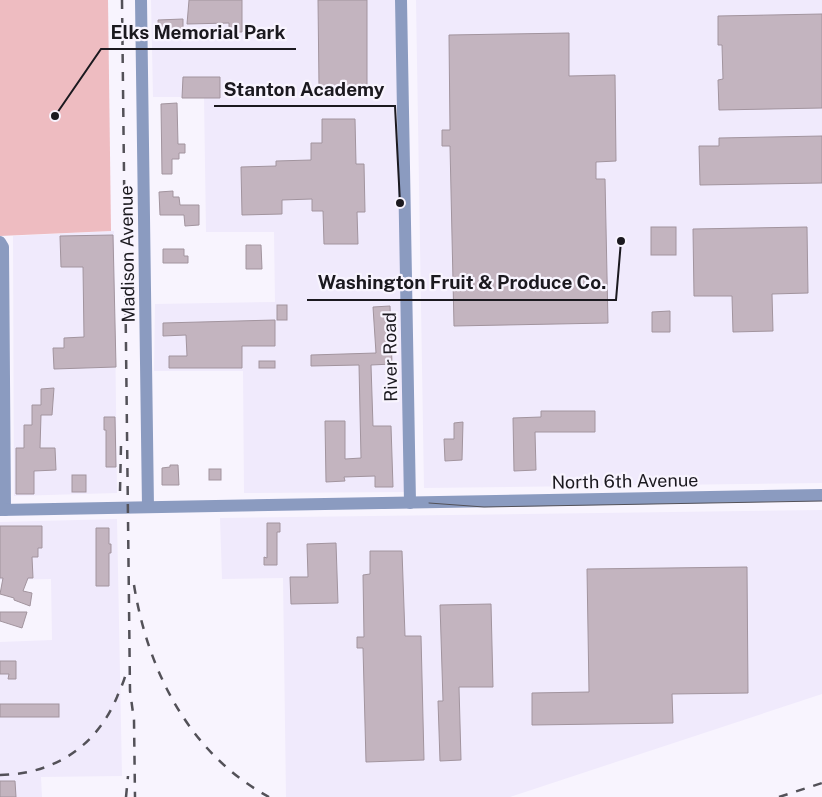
<svg xmlns="http://www.w3.org/2000/svg" width="822" height="797" viewBox="0 0 822 797" font-family="'Public Sans',sans-serif">
<rect width="100%" height="100%" fill="#f8f4fe"/>
<!-- built -->
<g fill="#f0eafc">
<path d="M151 0H395L407 492 244 493 243 371H154L155 304 275 302 274 232H206L204 97H153Z"/>
<path d="M416 0H822V483L424 488Z"/>
<path d="M114 231 117 493 14 496 13 236Z"/>
<path d="M822 510V694L510 797H286L283 578 222 579 220 518Z"/>
<path d="M117 519 122 776 41 777 42 797H0V642L52 640 51 579 0 580V522Z"/>
</g>
<!-- green -->
<path fill="#eebcc1" d="M0 0H108L111 231 0 236Z"/>
<!-- building -->
<g fill="#c3b4bf" stroke="#a2949e">
<path d="M189 0H242V32H229V23L187 24Z"/>
<path d="M318 0H367V87H319Z"/>
<path d="M822 14V108L719 110 718 80 723 79 722 45H718V16Z"/>
<path d="M183 19V38L159 39 158 20Z"/>
<path d="M569 33V76L615 75 616 161 596 162V179H605L608 323 454 326 450 146H442V130H450L449 35Z"/>
<path d="M183 77H220V98H182Z"/>
<path d="M177 103 178 144H185V153H179V159H172V174H162L161 104Z"/>
<path d="M322 119H355L356 164H364L365 212H357L358 244H324L323 211H312V199L282 200V214L242 215 241 167 276 166V161L311 160V143H322Z"/>
<path d="M822 136V183L700 185 699 146H719V138Z"/>
<path d="M173 191V197H179L180 205H199V225L185 226 184 215H160L159 192Z"/>
<rect x="651" y="227" width="25" height="28"/>
<path d="M807 227 808 293 772 294 773 331 733 332 732 296H694L693 229Z"/>
<path d="M113 235 116 367 54 369 53 348H64V338L84 337 83 267H61L60 236Z"/>
<path d="M246 245H261L262 269H246Z"/>
<path d="M163 249H184V256H188V263H163Z"/>
<rect x="277" y="305" width="10" height="15"/>
<path d="M390 306 392 364 371 365 373 426H391L393 487H375V476L344 477 345 481 326 482 325 421H345V459L361 458 359 365 311 366V355L376 353 373 307Z"/>
<path d="M670 311V332H652V312Z"/>
<path d="M275 320V346H242V368H169V356H187L186 335 163 336V323Z"/>
<rect x="259" y="361" width="16" height="7"/>
<path d="M54 388 52 415H41L40 448H55L56 470 34 471V494H16V448H24V425H32V405H41V389Z"/>
<path d="M541 411H595V432H535L536 470 514 471 513 418 541 417Z"/>
<path d="M104 417H115L116 467H106V430H104Z"/>
<path d="M463 422 462 460 445 461 444 439H454V423Z"/>
<path d="M170 465H178L179 485H162V468L170 467Z"/>
<rect x="209" y="469" width="12" height="11"/>
<rect x="72" y="475" width="14" height="17"/>
<path d="M267 523H280V532H277V565H264V557L267 558Z"/>
<path d="M0 526H42V548H38V557H32L33 578H28L23 591 32 593 30 606 14 600V598L0 594 3 578H0Z"/>
<path d="M96 528H109V544H111V553H109V586H96Z"/>
<path d="M336 543 338 603 291 604 290 577H308L307 544Z"/>
<path d="M370 551H402L405 636H421L424 760 366 762 363 648H357V637H364L363 575 370 574Z"/>
<path d="M747 567 748 693 672 694 673 723 532 725V693L589 692 587 569Z"/>
<path d="M491 604 493 687H459L461 760 440 761 438 701H443L440 605Z"/>
<path d="M0 612H27L22 628 0 621Z"/>
<path d="M0 661H16V679H8L9 674H0Z"/>
<rect x="0" y="704" width="59" height="13"/>
<path d="M0 781H15L16 797H0Z"/>
</g>
<g fill="none" stroke-linecap="round" stroke-linejoin="round">
<!-- minor -->
<g stroke="#8b9bc0" stroke-width="12">
<path d="M141 0 148 507"/>
<path d="M401 0 410 503"/>
<path d="M0 242 3 247 5 510"/>
<path d="M0 510 822 495"/>
</g>
<!-- tram -->
<path stroke="#535158" stroke-width="1" d="M429 503 484 507 822 501"/>
<!-- rail -->
<g stroke="#535158" stroke-width="2.5" stroke-dasharray="9 9" stroke-linecap="butt">
<path d="M122 0 130 691 134 720 135 797"/>
<path d="M120 491 121 445"/>
<path d="M134 585C148 672 190 754 269 797"/>
<path d="M0 775C54 774 96 747 117 697 120 689 125 680 126 672"/>
<path d="M126 797 128 776"/>
<path d="M779 797 822 783"/>
</g>
</g>
<g text-anchor="middle" dominant-baseline="central" stroke-width="4.5" stroke-linejoin="round" paint-order="stroke">
<!-- street labels -->
<g font-size="18" fill="#1b191f" stroke="#f8f4fe">
<text transform="translate(127 254) rotate(-91)">Madison Avenue</text>
<text transform="translate(390 357) rotate(-91)">River Road</text>
<text transform="translate(625 481) rotate(-1)">North 6th Avenue</text>
</g>
</g>
<!-- callouts -->
<path fill="none" stroke="#1b191f" stroke-width="2" d="M55 116L101 49H296M400 203L395 106H214M621 241L616 300H307"/>
<g fill="#1b191f" stroke="#f8f4fe" stroke-width="2">
<circle cx="55" cy="116" r="5"/>
<circle cx="400" cy="203" r="5"/>
<circle cx="621" cy="241" r="5"/>
</g>
<g font-size="19" text-anchor="middle" font-weight="bold" fill="#1b191f" stroke="#f8f4fe" stroke-width="4.5" stroke-linejoin="round" paint-order="stroke">
<text x="198" y="39">Elks Memorial Park</text>
<text x="304" y="96">Stanton Academy</text>
<text x="462" y="289">Washington Fruit &amp; Produce Co.</text>
</g>
</svg>
